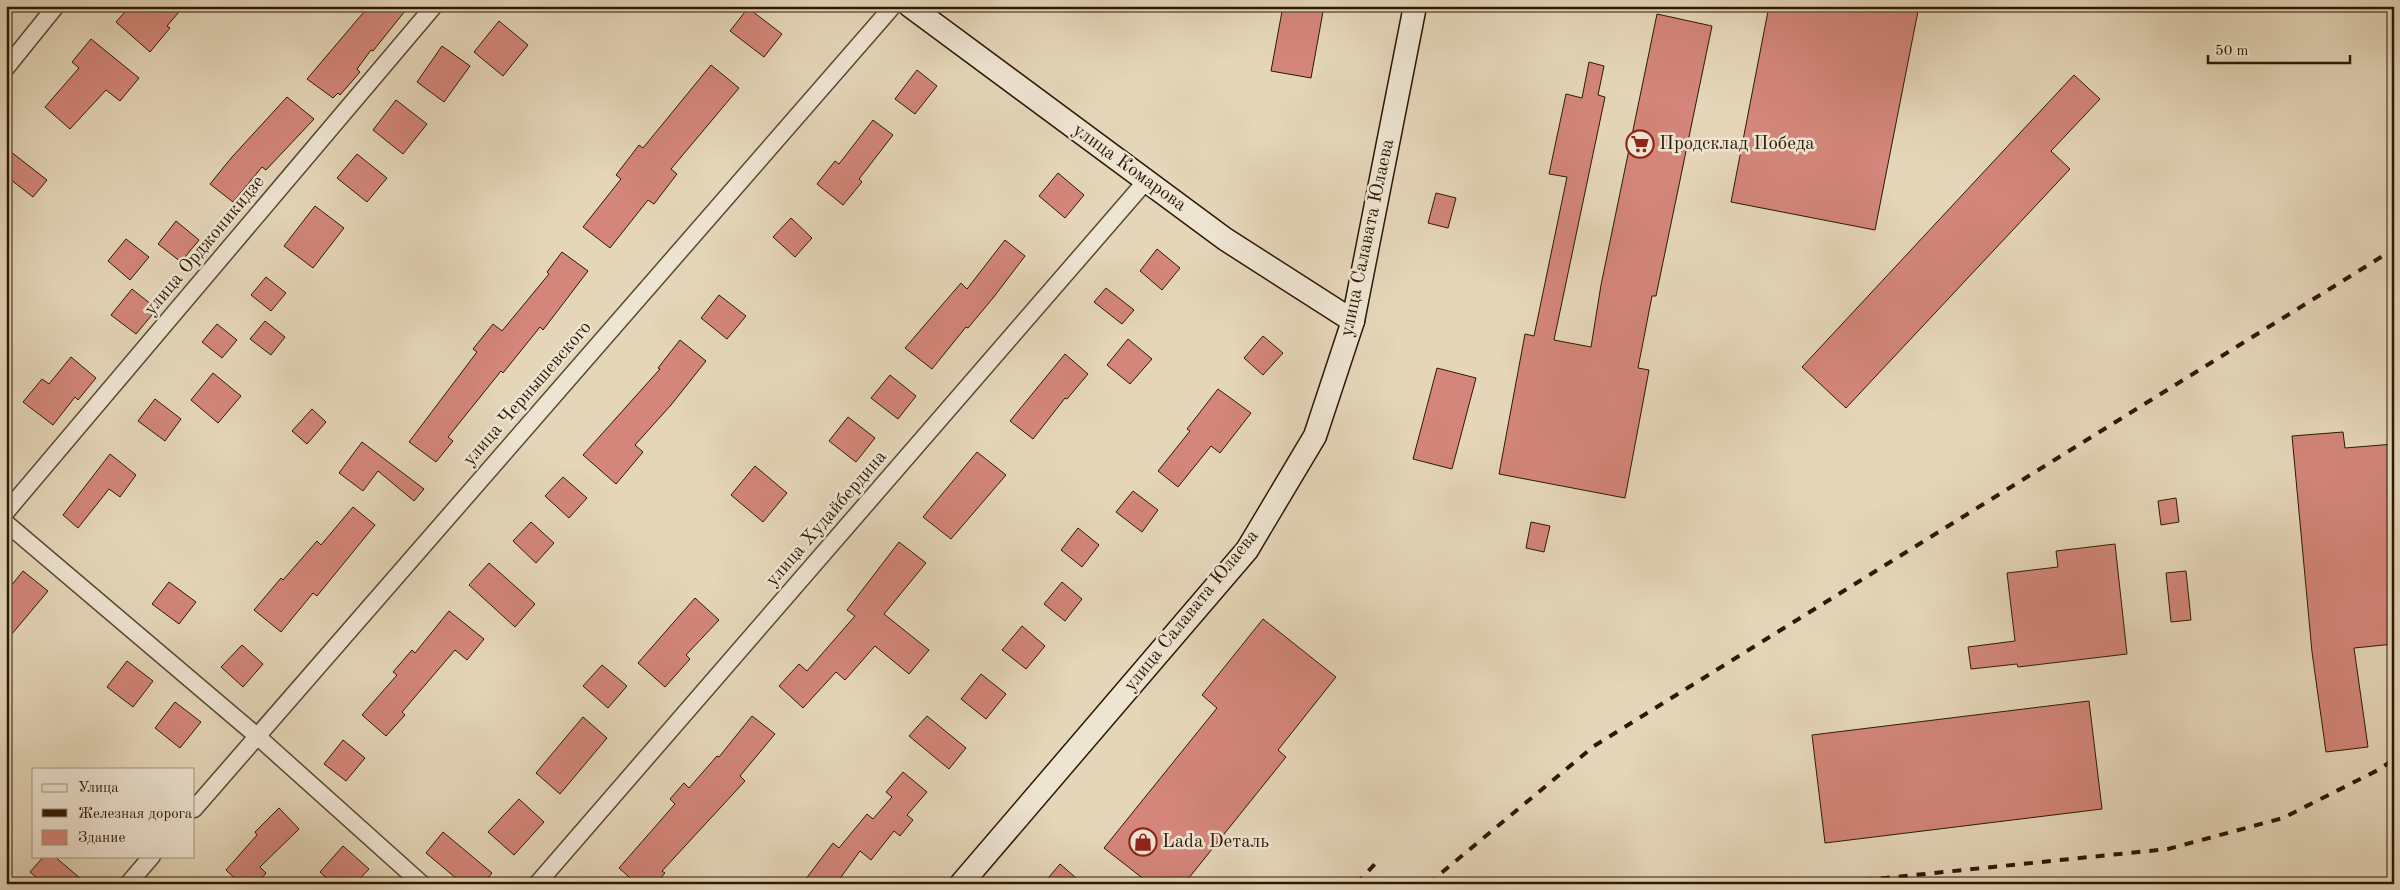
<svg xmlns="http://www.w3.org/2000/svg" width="2400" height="890" viewBox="0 0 2400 890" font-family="'Old Standard TT',serif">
<rect width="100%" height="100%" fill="#e5d6b9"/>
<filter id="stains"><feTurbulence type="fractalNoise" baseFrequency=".004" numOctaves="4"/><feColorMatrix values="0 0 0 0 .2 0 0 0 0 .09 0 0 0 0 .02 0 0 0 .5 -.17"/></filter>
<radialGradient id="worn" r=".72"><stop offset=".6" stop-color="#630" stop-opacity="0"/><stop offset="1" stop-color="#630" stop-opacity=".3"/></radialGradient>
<!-- building -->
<g fill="#d38679" stroke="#2c1903">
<path d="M130 6H184L167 26 170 28 150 52 116 22Z"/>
<path d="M369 6H409L373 51 371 50 357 69 360 72 340 95 338 93 333 98 307 79Z"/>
<path d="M1283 6H1324L1311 78 1271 71Z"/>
<path d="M1769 6H1919L1875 230 1731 202Z"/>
<path d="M748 8 782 34 764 57 730 31Z"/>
<path d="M1657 14 1712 26 1656 296H1652L1638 368 1649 370 1625 498 1499 474 1525 334 1534 336 1567 177 1549 174 1566 94 1582 98 1589 62 1604 66 1598 95 1605 97 1554 340 1591 347 1601 285Z"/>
<path d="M499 21 528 45 503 76 474 52Z"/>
<path d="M91 39 139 78 120 101 106 90 70 129 45 107 79 68 72 62Z"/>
<path d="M442 46 470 66 444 102 417 82Z"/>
<path d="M711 65 739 88 671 169 677 174 654 204 648 200 610 248 583 227 621 179 616 175 639 145 643 148Z"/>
<path d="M917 70 937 86 915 114 895 99Z"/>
<path d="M2074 75 2100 99 2051 151 2070 169 1846 408 1802 367Z"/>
<path d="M287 97 314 119 266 170 262 167 233 202 210 184 232 157Z"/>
<path d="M396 100 427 124 403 154 373 130Z"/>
<path d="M873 120 893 135 859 179 862 182 843 205 817 184 835 161 839 164Z"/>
<path d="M6 148 47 180 33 197 6 176Z"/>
<path d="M357 154 387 178 367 202 337 178Z"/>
<path d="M1058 173 1084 195 1065 218 1039 196Z"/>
<path d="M1436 193 1456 198 1448 228 1428 223Z"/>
<path d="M315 206 344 228 313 268 284 246Z"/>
<path d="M791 218 812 238 795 257 773 237Z"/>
<path d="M176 221 199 240 181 262 158 244Z"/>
<path d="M126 239 149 257 130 280 108 261Z"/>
<path d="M1005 240 1025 256 993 298 968 328 966 327 932 369 905 348 961 283 967 289Z"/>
<path d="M1157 249 1180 268 1162 290 1140 271Z"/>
<path d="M562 252 588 271 543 330 540 327 503 373 501 371 448 437 453 441 436 462 409 442 477 352 473 349 493 324 502 331 549 274 547 272Z"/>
<path d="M266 277 286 293 271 311 251 295Z"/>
<path d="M1106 288 1134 310 1122 324 1094 302Z"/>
<path d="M132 289 157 309 136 334 111 315Z"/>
<path d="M719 295 746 316 727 339 701 318Z"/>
<path d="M265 321 285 337 271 355 250 339Z"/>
<path d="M217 324 237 340 222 358 202 342Z"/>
<path d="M1263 336 1283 353 1263 375 1244 358Z"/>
<path d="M1128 339 1152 359 1130 384 1107 365Z"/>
<path d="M680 340 706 361 671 405 635 445 643 452 616 484 583 455 660 369 658 368Z"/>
<path d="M1065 354 1088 374 1067 399 1065 398 1033 439 1010 421Z"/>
<path d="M71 357 96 378 78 400 75 397 53 425 23 402 42 379 49 384Z"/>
<path d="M1437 368 1476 378 1452 469 1413 459Z"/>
<path d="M213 373 241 396 218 423 191 400Z"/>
<path d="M890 375 916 396 898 419 871 398Z"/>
<path d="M1218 389 1251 413 1220 453 1211 446 1178 487 1158 471 1190 431 1187 429Z"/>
<path d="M155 399 181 419 165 441 138 421Z"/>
<path d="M312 409 326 422 307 444 292 431Z"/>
<path d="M848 417 875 438 856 462 829 441Z"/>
<path d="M2343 432 2345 448 2394 444V644L2354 648 2368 747 2326 752 2312 652 2292 436Z"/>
<path d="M362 442 424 489 414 501 378 471 363 491 339 473Z"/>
<path d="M977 452 1006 475 951 539 923 517Z"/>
<path d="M110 454 136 475 120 497 109 489 78 528 63 515Z"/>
<path d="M755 466 787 493 763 522 731 495Z"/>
<path d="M563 477 587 498 569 518 545 496Z"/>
<path d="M1133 491 1158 510 1142 532 1116 512Z"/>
<path d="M2176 498 2179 522 2161 525 2158 501Z"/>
<path d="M353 507 375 525 317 596 313 593 281 632 254 610 281 578 283 580 317 541 321 545Z"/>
<path d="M531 522 554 543 536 563 513 541Z"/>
<path d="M1531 522 1550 526 1544 552 1526 548Z"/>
<path d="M1078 528 1099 545 1082 567 1061 550Z"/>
<path d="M899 542 926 563 884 614 929 650 909 674 875 646 845 680 836 672 803 708 779 686 799 664 807 671 855 616 847 610Z"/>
<path d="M2115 544 2127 654 2018 667 2017 664 1971 669 1968 647 2015 641 2007 573 2058 567 2056 551Z"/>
<path d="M489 563 535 604 515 627 469 585Z"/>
<path d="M23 571 48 591 6 641V592Z"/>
<path d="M2186 571 2191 620 2171 622 2166 573Z"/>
<path d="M169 582 196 602 179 624 152 604Z"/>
<path d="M1062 582 1082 599 1065 621 1044 604Z"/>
<path d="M695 598 719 620 686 655 690 659 665 687 638 663Z"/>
<path d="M449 611 484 639 467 660 455 650 402 712 405 715 386 736 362 715 397 675 393 672 412 650 415 653Z"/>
<path d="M1263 619 1336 677 1278 750 1286 757 1184 884H1150L1104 848 1217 708 1202 695Z"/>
<path d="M1022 626 1045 646 1026 669 1002 650Z"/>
<path d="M242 645 263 664 243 687 221 667Z"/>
<path d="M127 661 153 681 133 707 107 687Z"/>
<path d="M602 665 627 686 608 708 583 686Z"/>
<path d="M981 674 1006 694 986 719 961 699Z"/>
<path d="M2089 701 2102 809 1825 843 1812 735Z"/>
<path d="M175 702 201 722 180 748 155 728Z"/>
<path d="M752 716 775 734 740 776 745 781 662 871 665 873 655 884H637L619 868 675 804 670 799 684 783 689 788 717 756 719 757Z"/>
<path d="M927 716 966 748 949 769 909 736Z"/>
<path d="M583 717 607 738 560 794 536 773Z"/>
<path d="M343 740 365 758 346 781 324 764Z"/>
<path d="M903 772 927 792 907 815 913 820 900 836 894 831 871 860 860 851 836 884H802L833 843 839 848 867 814 873 819 892 797 886 792Z"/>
<path d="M519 799 544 822 514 855 488 832Z"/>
<path d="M279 808 299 829 260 867 266 873 257 884H241L226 870 257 835 255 832Z"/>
<path d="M443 832 492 873 483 884H463L426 853Z"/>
<path d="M343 846 369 869 355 884H333L320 872Z"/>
<path d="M44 856H54L87 884H44L30 872Z"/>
<path d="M1060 864 1083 884H1043Z"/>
</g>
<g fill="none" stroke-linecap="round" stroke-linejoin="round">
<!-- street casing -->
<g stroke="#5a4830" stroke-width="19">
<g id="street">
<path d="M6 68 56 6"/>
<path d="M6 512 434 6"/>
<path d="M6 523 257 736 422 884"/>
<path d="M194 809 893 6"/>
<path d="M128 884 152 856"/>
<path d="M537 884 1146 181"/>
</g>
</g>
<!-- secondary casing -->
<g stroke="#2c1903" stroke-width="25">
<g id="secondary">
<path d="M910 6 1225 239 1353 321"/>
<path d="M961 884 1247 550 1315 436 1353 321 1415 6"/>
</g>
</g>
<!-- street -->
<use href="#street" stroke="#eee4d2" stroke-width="16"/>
<!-- secondary -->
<use href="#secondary" stroke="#eee4d2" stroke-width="22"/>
<!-- rail -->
<g stroke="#2c1903" stroke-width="4" stroke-dasharray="9 9" stroke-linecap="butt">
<path d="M1356 884 1377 862"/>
<path d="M1428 884 1594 746 2394 249"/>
<path d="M1827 884 2168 849 2283 818 2380 769 2394 759"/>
</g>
</g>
<!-- icons -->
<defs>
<g id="supermarket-ring" transform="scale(1.4375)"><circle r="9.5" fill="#eee4d2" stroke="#8f2418" stroke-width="1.5"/><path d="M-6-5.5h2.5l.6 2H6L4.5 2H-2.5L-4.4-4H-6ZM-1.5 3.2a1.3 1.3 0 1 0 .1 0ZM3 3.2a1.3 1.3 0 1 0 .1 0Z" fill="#8f2418"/></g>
<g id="shop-ring" transform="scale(1.4375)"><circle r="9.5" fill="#eee4d2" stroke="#8f2418" stroke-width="1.5"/><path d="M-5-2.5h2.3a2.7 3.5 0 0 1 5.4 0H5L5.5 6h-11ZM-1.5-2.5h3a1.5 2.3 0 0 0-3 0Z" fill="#8f2418"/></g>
</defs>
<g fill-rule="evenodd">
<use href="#supermarket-ring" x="1640" y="144"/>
<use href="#shop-ring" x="1143" y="842"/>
</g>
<g text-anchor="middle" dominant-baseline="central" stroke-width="5" stroke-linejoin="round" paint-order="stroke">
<!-- poi labels -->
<g font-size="19" fill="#2c1903" stroke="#eee4d2" text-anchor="start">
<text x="1659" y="144">Продсклад Победа</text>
<text x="1162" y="842">Lada Dеталь</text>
</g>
<!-- street labels -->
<g font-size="19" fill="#2c1903" stroke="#eee4d2">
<text transform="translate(1129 168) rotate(36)">улица Комарова</text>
<text transform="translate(1368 238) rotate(-78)">улица Салавата Юлаева</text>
<text transform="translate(205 246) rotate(-50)">улица Орджоникидзе</text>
<text transform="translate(528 394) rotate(-49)">улица Чернышевского</text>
<text transform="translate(827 519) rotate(-49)">улица Худайбердина</text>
<text transform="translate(1192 611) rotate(-51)">улица Салавата Юлаева</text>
</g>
</g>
<!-- margin -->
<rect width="2400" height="890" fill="none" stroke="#e5d6b9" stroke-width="25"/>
<rect x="8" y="8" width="2385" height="875" fill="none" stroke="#2c1903" stroke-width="2.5"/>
<rect x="12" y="12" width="2375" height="865" fill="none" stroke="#2c1903"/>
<!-- legend -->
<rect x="32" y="768" width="162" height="90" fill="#eee4d2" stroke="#a0937f"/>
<rect x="42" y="784" width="25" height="8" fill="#eee4d2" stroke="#a0937f"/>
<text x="78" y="792" font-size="15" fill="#2c1903">Улица</text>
<rect x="42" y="809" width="25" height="8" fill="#2c1903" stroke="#a0937f"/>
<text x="78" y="818" font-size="15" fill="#2c1903">Железная дорога</text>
<rect x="42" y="830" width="25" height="15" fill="#d38679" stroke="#a0937f"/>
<text x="78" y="842" font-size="15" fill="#2c1903">Здание</text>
<!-- scale -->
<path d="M2208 55v8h142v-8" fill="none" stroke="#2c1903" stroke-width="2.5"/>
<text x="2215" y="55" font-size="15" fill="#2c1903" stroke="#eee4d2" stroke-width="4" paint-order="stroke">50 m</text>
<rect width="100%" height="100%" filter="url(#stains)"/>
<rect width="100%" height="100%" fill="url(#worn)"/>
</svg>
